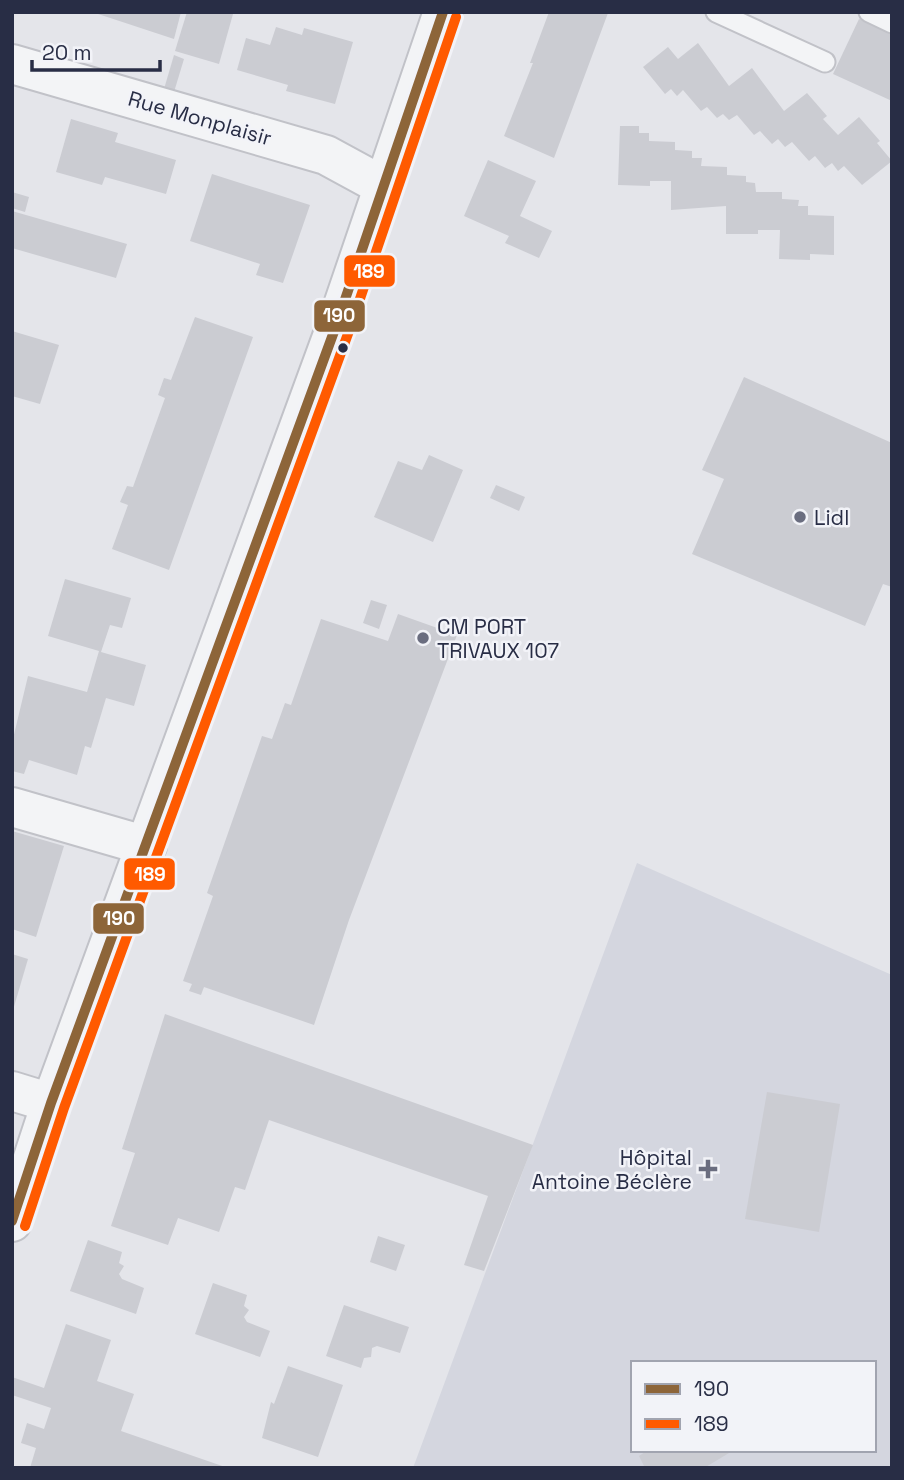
<svg xmlns="http://www.w3.org/2000/svg" width="904" height="1480" viewBox="0 0 904 1480" font-family="'Space Grotesk',sans-serif">
<rect width="100%" height="100%" fill="#e4e5ea"/>
<!-- built -->
<path fill="#d4d6df" fill-rule="evenodd" d="M637 863 892 975V1468H413ZM633 1363H874V1450H633Z"/>
<!-- building -->
<g fill="#cbccd2">
<path d="M92 12H181L174 39Z"/>
<path d="M187 12 233 14 219 64 175 51Z"/>
<path d="M549 12 608 13 554 158 504 136 533 63H530Z"/>
<path d="M859 19 892 34V101L833 74Z"/>
<path d="M276 27 302 35 304 28 353 42 335 104 286 91 288 85 237 70 246 38 270 45Z"/>
<path d="M698 43 729 86 752 68 784 111 807 93 827 116 823 119 838 135 859 117 880 141 877 143 892 161 862 185 844 166 838 171 832 163 825 168 815 156 809 161 792 142 785 147 778 139 772 144 760 131 754 135 737 115 729 120 723 114 717 118 707 107 701 111 683 90 677 96 671 89 665 94 643 67 668 47 678 59Z"/>
<path d="M174 55 184 59 174 92 164 89Z"/>
<path d="M71 119 118 133 115 142 176 160 166 194 105 177 102 185 56 172Z"/>
<path d="M620 126H639V133H649V141L675 142V150L692 151V158H702L701 166 727 167V175L746 176V182L755 183 756 192H782V199L799 200 798 206H808V215L834 216V255L810 254V260L779 259 780 230H758V234H726V206L671 210V181H650V186L618 185Z"/>
<path d="M488 160 536 181 520 216 552 231 539 258 505 243 509 236 464 216Z"/>
<path d="M212 174 310 205 283 283 256 275 260 264 190 241Z"/>
<path d="M12 192 29 197 25 212 12 208Z"/>
<path d="M12 211 127 244 116 278 12 248Z"/>
<path d="M195 317 253 337 169 570 112 549 128 505 120 502 127 486 133 487 165 398 158 395 164 378 171 380Z"/>
<path d="M12 331 59 345 40 404 12 396Z"/>
<path d="M744 377 892 443V587L883 584 865 626 692 554 724 479 702 470Z"/>
<path d="M429 455 463 470 433 542 374 517 398 461 422 470Z"/>
<path d="M496 485 525 497 519 511 490 498Z"/>
<path d="M65 579 131 598 122 628 110 625 101 652 146 665 134 706 106 698 91 748 85 746 77 775 29 760 24 774 12 771V743L28 676 87 692 99 651 48 636Z"/>
<path d="M371 600 387 605 379 629 363 623Z"/>
<path d="M398 614 457 635 349 920 314 1025 204 987 201 995 189 991 192 984 183 981 213 896 207 893 262 736 272 739 285 703 291 705 321 619 388 641Z"/>
<path d="M12 831 64 846 36 937 12 929Z"/>
<path d="M12 954 28 959 13 1010H12Z"/>
<path d="M165 1014 533 1145 484 1271 464 1265 488 1196 269 1120 245 1190 235 1187 219 1232 178 1218 168 1245 111 1226 135 1153 122 1149Z"/>
<path d="M767 1092 840 1104 819 1232 745 1219Z"/>
<path d="M378 1236 405 1245 396 1271 370 1262Z"/>
<path d="M88 1240 122 1252 119 1263 124 1266 119 1274 122 1279 144 1288 136 1314 70 1291Z"/>
<path d="M213 1283 247 1295 244 1306 249 1310 244 1317 247 1322 270 1331 260 1357 195 1334Z"/>
<path d="M344 1305 409 1327 400 1353 377 1346 372 1348 371 1357 364 1358 361 1368 326 1356Z"/>
<path d="M66 1324 111 1340 97 1381 134 1394 121 1431 228 1468H30L36 1448 21 1443 27 1423 44 1429 51 1408 12 1395V1377L44 1388Z"/>
<path d="M288 1366 343 1385 318 1457 262 1438 271 1402 274 1404Z"/>
<path d="M648 1450H734L704 1468H645L639 1456Z"/>
</g>
<g fill="none" stroke-linecap="round" stroke-linejoin="round">
<!-- service casing -->
<g stroke="#c1c2c8" stroke-width="23">
<g id="service">
<path d="M716 12 825 62"/>
<path d="M869 12 892 23"/>
</g>
</g>
<!-- minor casing -->
<g stroke="#c1c2c8" stroke-width="42">
<g id="minor">
<path d="M12 64 326 155 383 186"/>
<path d="M12 807 147 846"/>
<path d="M12 1091 51 1103"/>
<path d="M12 1222 51 1103 336 326 443 12"/>
</g>
</g>
<!-- service -->
<use href="#service" stroke="#f3f4f6" stroke-width="19"/>
<!-- minor -->
<use href="#minor" stroke="#f3f4f6" stroke-width="38"/>
<!-- bus-1 casing -->
<g stroke="#f2f3f8" stroke-width="16">
<path id="bus-1" d="M12 1221 51 1103 336 326 443 12"/>
</g>
<!-- bus-2 casing -->
<g stroke="#f2f3f8" stroke-width="16">
<path id="bus-2" d="M25 1226 64 1108 349 331 456 17"/>
</g>
<!-- bus-1 -->
<use href="#bus-1" stroke="#8d6539" stroke-width="10"/>
<!-- bus-2 -->
<use href="#bus-2" stroke="#ff5a00" stroke-width="10"/>
</g>
<!-- markers -->
<circle fill="#282d45" stroke="#f2f3f8" stroke-width="2.5" cx="343" cy="348" r="6"/>
<g fill="#6a6d7f" stroke="#f2f3f8" stroke-width="2.5">
<circle cx="800" cy="517" r="7"/>
<circle cx="423" cy="638" r="7"/>
<path d="M704.5 1158.5h7v7h7v7h-7v7h-7v-7h-7v-7h7z"/>
</g>
<g text-anchor="middle" dominant-baseline="central" stroke-width="5" stroke-linejoin="round" paint-order="stroke">
<!-- street labels -->
<g font-size="21" fill="#282d45" stroke="#f2f3f8">
<text transform="translate(200 118) rotate(16)">Rue Monplaisir</text>
</g>
<!-- poi labels -->
<g font-size="21" fill="#282d45" stroke="#f2f3f8" text-anchor="start">
<text x="814" y="517">Lidl</text>
<text x="437" y="626">CM PORT<tspan x="437" dy="24">TRIVAUX 107</tspan></text>
<text x="692" y="1157" text-anchor="end">Hôpital<tspan x="692" dy="24">Antoine Béclère</tspan></text>
</g>
</g>
<g stroke="#f2f3f8" stroke-width="2.5">
<rect x="343" y="254" width="53" height="34" rx="7" fill="#ff5a00"/>
<rect x="313" y="299" width="53" height="34" rx="7" fill="#8d6539"/>
<rect x="123" y="857" width="53" height="34" rx="7" fill="#ff5a00"/>
<rect x="92" y="902" width="53" height="33" rx="7" fill="#8d6539"/>
</g>
<g font-size="19" text-anchor="middle" font-weight="bold" fill="#fff">
<text x="369" y="278">189</text>
<text x="339" y="322">190</text>
<text x="150" y="881">189</text>
<text x="119" y="925">190</text>
</g>
<!-- border -->
<rect width="904" height="1480" fill="none" stroke="#282d45" stroke-width="28"/>
<!-- legend -->
<rect x="631" y="1361" width="245" height="91" fill="#f2f3f8" stroke="#a1a4b0" stroke-width="2"/>
<rect x="645" y="1384" width="35" height="10" fill="#8d6539" stroke="#a1a4b0" stroke-width="2"/>
<text x="694" y="1396" font-size="21" fill="#282d45">190</text>
<rect x="645" y="1419" width="35" height="10" fill="#ff5a00" stroke="#a1a4b0" stroke-width="2"/>
<text x="694" y="1431" font-size="21" fill="#282d45">189</text>
<!-- scale -->
<path d="M32 60v10h128v-10" fill="none" stroke="#282d45" stroke-width="3.5"/>
<text x="42" y="60" font-size="21" fill="#282d45" stroke="#f2f3f8" stroke-width="5" paint-order="stroke">20 m</text>
</svg>
